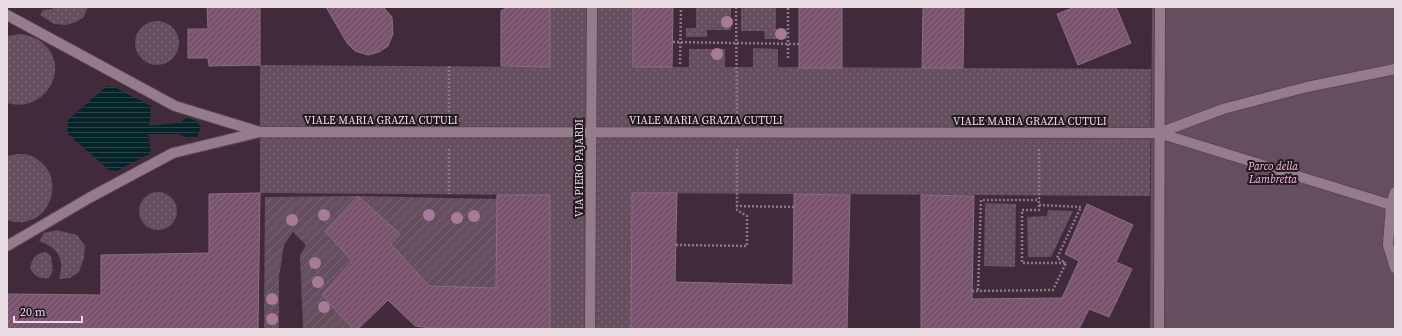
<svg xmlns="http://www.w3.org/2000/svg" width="1402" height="336" viewBox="0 0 1402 336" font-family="'Source Serif 4',serif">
<defs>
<pattern id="grass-dots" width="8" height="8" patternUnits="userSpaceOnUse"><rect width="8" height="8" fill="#654e5d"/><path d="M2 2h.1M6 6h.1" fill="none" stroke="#7b6774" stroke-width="1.8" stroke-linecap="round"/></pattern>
<pattern id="garden-furrows" width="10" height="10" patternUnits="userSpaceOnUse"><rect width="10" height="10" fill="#654e5d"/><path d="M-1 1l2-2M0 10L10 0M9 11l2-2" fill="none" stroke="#7b6774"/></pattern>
<pattern id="water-rules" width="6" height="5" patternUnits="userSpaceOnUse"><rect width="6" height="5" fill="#042429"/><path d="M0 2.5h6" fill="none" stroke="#294348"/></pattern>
<pattern id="building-hatch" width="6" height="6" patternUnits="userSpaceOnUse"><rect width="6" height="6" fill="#79536d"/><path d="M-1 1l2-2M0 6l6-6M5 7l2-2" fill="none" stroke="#8c6b82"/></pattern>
</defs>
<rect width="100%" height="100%" fill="#412b3a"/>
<!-- grass -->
<g fill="url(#grass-dots)">
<path d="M54 7H88L84 17 76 22 66 25 54 24 40 15 43 10 52 9Z"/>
<path d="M550 7H633L634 67H689V49H725V67H753V48L778 49V67L1151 69 1150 196 632 193 631 329H550V195L260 193V65L550 67Z"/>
<path d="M696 7H731V30H707V37H686V28H696Z"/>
<path d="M741 7H776V29H786V39H765L764 31H741Z"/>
<circle cx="157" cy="43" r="22"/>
<path d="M21 34C30 36 38 38 44 44 71 69 45 114 7 103V36Z"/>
<path d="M17 154C21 154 26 154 29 155 73 172 49 235 7 220V156Z"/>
<circle cx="158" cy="211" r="19"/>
<path d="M985 203 1016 204 1015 267 984 266Z"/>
<path d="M1048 210 1073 211 1051 257H1028L1027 217 1047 216Z"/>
<path d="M57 230 77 235 85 246 84 258 79 272 70 278 59 279C65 258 58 248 39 241L44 233Z"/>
<path d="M45 252 51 256 53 270 49 278C39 279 35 277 30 268 32 259 35 254 45 252Z"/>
</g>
<!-- park -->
<path fill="#654e5d" d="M1152 7H1395V329H1150Z"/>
<!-- garden -->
<path fill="url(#garden-furrows)" d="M358 196 497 199 496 288 429 286 391 244 400 234 358 196 325 231 352 261 323 295 353 329H303L300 255 306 245 293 232 284 245 279 277V329H264L265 197Z"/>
<!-- water -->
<path fill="url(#water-rules)" d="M107 86 116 88 151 106 149 126 179 123 187 118 196 121 201 127 197 137 189 139 179 134H148L151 153 117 171 109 170 67 133 68 120Z"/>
<!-- building -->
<g fill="url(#building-hatch)" stroke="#897080">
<path d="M207 7H260V65L209 66 208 58H188V29H208Z"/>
<path d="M326 7H383L392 17 393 34 388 46 379 52 368 55 355 51 347 43Z"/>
<path d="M508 7H550V67L501 66V11Z"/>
<path d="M633 7H673L672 67H633Z"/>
<rect x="799" y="7" width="43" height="61"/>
<path d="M923 7H964L963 68H922Z"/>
<path d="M1075 7H1116L1131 43 1078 65 1057 14Z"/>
<path d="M260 193 258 329H7V294L101 295V255L209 253V194Z"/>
<path d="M632 193H677L675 282 793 285 794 194 850 195 847 329H631Z"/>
<path d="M497 195H550V329L431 328 415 326 388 300 358 329H353L322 295 352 261 325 231 358 196 400 234 391 244 429 286 496 288Z"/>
<path d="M921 195 974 196 972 299 1062 298 1079 261 1065 254 1087 204 1133 225 1116 262 1132 269 1109 317 1089 309 1079 329H921Z"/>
</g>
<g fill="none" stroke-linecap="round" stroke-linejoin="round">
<!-- pedestrian casing -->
<g stroke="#594754" stroke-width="12">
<g id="pedestrian">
<path d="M7 15 175 106 260 132"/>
<path d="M1159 133 1391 205"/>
<path d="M1395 192 1391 205 1388 245 1395 268"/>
<path d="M7 246 89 198 173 153 260 132 1159 133 1223 109 1307 87 1395 69"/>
<path d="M590 329 592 7"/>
<path d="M1159 329 1160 7"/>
</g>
</g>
<!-- path -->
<g stroke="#8c7986" stroke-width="2.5" stroke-dasharray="2 2" stroke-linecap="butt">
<path d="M736 7 737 116"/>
<path d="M673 42 799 44"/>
<path d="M788 58V7"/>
<path d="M680 64 681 7"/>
<path d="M449 116V66"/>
<path d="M449 149V194"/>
<path d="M1039 205 1081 207 1057 258 1066 263"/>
<path d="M736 206 794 207"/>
<path d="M676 245 747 246V216L737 210V149"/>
<path d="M978 290 981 200H1039"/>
<path d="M972 291 1053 290 1066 263H1022V210H1039V149"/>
</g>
<!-- pedestrian -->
<use href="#pedestrian" stroke="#957b8c" stroke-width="10"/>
</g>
<!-- trees -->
<g fill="#a87a99">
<circle cx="727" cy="22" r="6"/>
<circle cx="781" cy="34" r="6"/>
<circle cx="717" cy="54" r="6"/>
<circle cx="324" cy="215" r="6"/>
<circle cx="429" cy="215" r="6"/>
<circle cx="474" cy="216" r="6"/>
<circle cx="457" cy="218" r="6"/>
<circle cx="292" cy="220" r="6"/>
<circle cx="315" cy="263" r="6"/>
<circle cx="318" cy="282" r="6"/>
<circle cx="272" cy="299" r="6"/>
<circle cx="324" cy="307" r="6"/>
<circle cx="272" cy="319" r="6"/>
</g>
<g text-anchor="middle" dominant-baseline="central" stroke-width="4" stroke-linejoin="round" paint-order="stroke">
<!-- street labels -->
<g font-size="11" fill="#e9dbe4" stroke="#22181e">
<text x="381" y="120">VIALE MARIA GRAZIA CUTULI</text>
<text x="706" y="120">VIALE MARIA GRAZIA CUTULI</text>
<text x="1030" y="121">VIALE MARIA GRAZIA CUTULI</text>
<text transform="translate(579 168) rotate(-90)">VIA PIERO PAJARDI</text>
</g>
<!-- park labels -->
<g font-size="11" font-style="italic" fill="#fcbbe6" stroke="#22181e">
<text x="1273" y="166">Parco della<tspan x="1273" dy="13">Lambretta</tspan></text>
</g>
</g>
<!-- border -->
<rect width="1402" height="336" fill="none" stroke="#e9dbe4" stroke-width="16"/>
<!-- scale -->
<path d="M14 316v6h68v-6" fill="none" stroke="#e9dbe4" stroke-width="2"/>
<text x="20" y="316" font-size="12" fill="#e9dbe4" stroke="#22181e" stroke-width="3" paint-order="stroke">20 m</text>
</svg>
